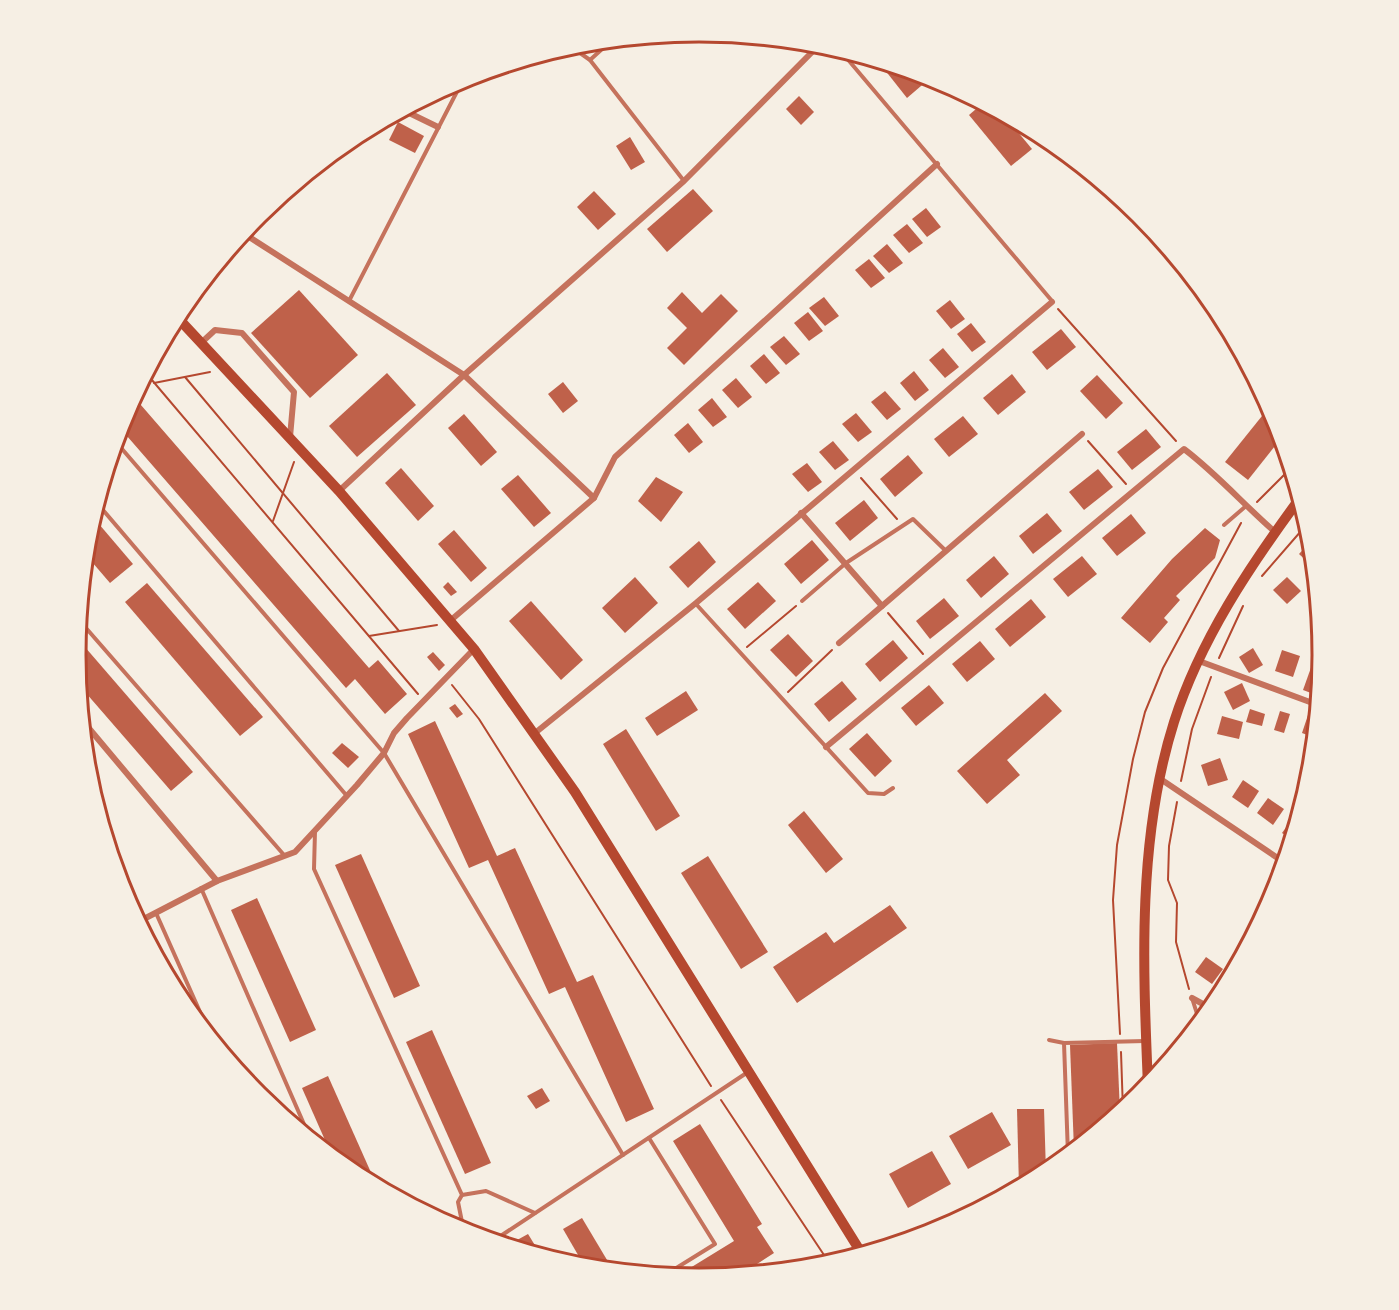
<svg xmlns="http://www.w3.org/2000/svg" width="1399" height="1310" viewBox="0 0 1399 1310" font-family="Lato,sans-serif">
<rect width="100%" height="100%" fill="#f6efe4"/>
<!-- building -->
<g fill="#bf614a">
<path d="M877 60 924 75 928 80 907 98Z"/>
<path d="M799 96 814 112 801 125 786 109Z"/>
<path d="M983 103 1003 114 1032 149 1011 166 969 115Z"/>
<path d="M398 122 424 136 415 153 389 140Z"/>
<path d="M630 137 645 162 631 170 616 146Z"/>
<path d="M693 189 713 211 667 252 647 229Z"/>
<path d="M594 191 616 214 598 230 577 207Z"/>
<path d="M926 208 941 227 927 237 912 219Z"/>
<path d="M907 224 923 243 909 253 893 235Z"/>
<path d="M887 244 903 263 889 273 873 256Z"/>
<path d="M869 259 885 278 871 288 855 270Z"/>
<path d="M299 290 358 355 310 398 251 333Z"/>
<path d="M682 292 702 313 721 294 738 311 684 365 667 348 687 328 667 308Z"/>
<path d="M824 297 839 316 825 326 809 308Z"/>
<path d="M950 300 965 319 951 329 936 311Z"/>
<path d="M808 312 823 331 809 341 794 323Z"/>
<path d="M971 323 986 342 972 352 957 334Z"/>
<path d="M1061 329 1076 347 1047 370 1032 352Z"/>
<path d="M784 336 800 354 786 365 770 347Z"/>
<path d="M943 348 959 367 945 378 929 360Z"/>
<path d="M764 354 780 373 766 384 750 366Z"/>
<path d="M914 371 929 390 915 401 900 383Z"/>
<path d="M387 373 416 405 357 457 329 426Z"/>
<path d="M1012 374 1026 392 998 415 983 398Z"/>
<path d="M1097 375 1123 403 1106 419 1080 391Z"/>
<path d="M736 378 752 397 738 408 722 390Z"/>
<path d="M563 382 578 401 563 413 548 394Z"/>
<path d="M885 391 901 409 887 420 871 402Z"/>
<path d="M134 397 369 668 378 660 407 694 385 714 355 679 346 688 120 428Z"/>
<path d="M712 398 727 417 713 427 698 410Z"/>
<path d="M1270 406 1282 437 1248 480 1225 462Z"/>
<path d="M856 413 872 432 858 442 842 424Z"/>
<path d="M464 414 497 452 481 466 448 428Z"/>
<path d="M963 416 978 434 949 457 934 439Z"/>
<path d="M688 423 703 442 689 453 674 435Z"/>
<path d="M1146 429 1161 447 1132 470 1117 452Z"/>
<path d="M833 441 849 460 835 470 819 452Z"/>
<path d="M908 455 923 473 895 497 880 479Z"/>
<path d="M807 463 822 482 808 492 792 474Z"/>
<path d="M401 468 434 506 418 521 385 483Z"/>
<path d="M1098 469 1113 487 1084 510 1069 492Z"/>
<path d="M518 475 551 513 534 527 501 489Z"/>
<path d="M656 477 683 492 661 522 638 501Z"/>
<path d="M864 500 878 518 850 541 835 523Z"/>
<path d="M1047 513 1062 531 1033 554 1019 536Z"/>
<path d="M1131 514 1146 533 1117 556 1102 538Z"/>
<path d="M93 517 133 564 110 583 86 555Z"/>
<path d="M1205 528 1220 540 1215 558 1176 596 1180 600 1164 618 1168 622 1150 643 1121 618 1172 559Z"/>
<path d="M454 530 487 568 471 582 438 544Z"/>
<path d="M812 540 829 560 801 584 784 564Z"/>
<path d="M699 541 716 562 688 588 669 567Z"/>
<path d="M1310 542 1314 562 1311 565 1299 554Z"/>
<path d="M994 556 1009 574 981 598 966 580Z"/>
<path d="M1082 556 1097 574 1068 597 1053 579Z"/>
<path d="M635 577 658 603 625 633 602 608Z"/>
<path d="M1287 577 1301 591 1287 604 1273 590Z"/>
<path d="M448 582 457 592 451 596 443 587Z"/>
<path d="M758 582 776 601 745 629 727 609Z"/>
<path d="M147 583 263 717 240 736 125 602Z"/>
<path d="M944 598 959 616 930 639 916 621Z"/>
<path d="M1031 599 1046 617 1010 647 995 629Z"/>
<path d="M531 601 583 660 561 680 509 621Z"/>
<path d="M788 634 813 661 796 677 770 650Z"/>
<path d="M78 639 193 772 171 791 79 685Z"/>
<path d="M893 640 908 658 880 682 865 664Z"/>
<path d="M980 641 995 659 967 682 952 664Z"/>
<path d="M1253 648 1263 665 1249 673 1239 657Z"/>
<path d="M1282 650 1300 656 1293 677 1275 671Z"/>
<path d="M433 652 445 665 439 671 427 657Z"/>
<path d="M1313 662 1322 666 1319 696 1303 690Z"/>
<path d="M842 681 857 699 829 722 814 704Z"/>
<path d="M1242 683 1250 701 1233 710 1224 692Z"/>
<path d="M929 685 944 703 916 726 901 708Z"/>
<path d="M686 691 698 710 657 736 645 718Z"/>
<path d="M1045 693 1062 711 1007 760 1020 775 987 804 957 771Z"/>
<path d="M455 704 463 714 457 718 449 708Z"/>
<path d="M1250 709 1265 714 1262 726 1246 722Z"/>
<path d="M1310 709 1317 711 1315 738 1302 733Z"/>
<path d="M1280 711 1290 714 1284 733 1274 730Z"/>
<path d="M1222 716 1243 722 1239 739 1217 734Z"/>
<path d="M435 721 497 856 515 848 577 982 593 975 654 1109 626 1122 565 987 549 994 488 860 469 868 408 734Z"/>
<path d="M626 729 680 816 656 831 603 744Z"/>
<path d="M867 733 892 761 875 777 849 749Z"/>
<path d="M342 743 359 757 348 768 332 753Z"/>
<path d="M1220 758 1228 780 1208 786 1201 765Z"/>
<path d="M1243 780 1259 791 1248 808 1232 797Z"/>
<path d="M1268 798 1284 809 1273 825 1257 813Z"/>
<path d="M804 811 843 859 826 873 788 825Z"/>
<path d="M1297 812 1300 814 1292 840 1282 833Z"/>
<path d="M361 854 420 986 394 998 335 865Z"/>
<path d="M708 856 768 952 741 969 681 873Z"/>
<path d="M257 898 316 1030 290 1042 231 910Z"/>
<path d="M890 905 907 928 797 1003 773 967 826 932 834 943Z"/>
<path d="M153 940 166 969 164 970 149 941Z"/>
<path d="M1206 957 1223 969 1212 984 1195 972Z"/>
<path d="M1230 973 1232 975 1223 991 1219 988Z"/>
<path d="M432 1030 491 1163 465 1174 406 1042Z"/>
<path d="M1117 1043 1120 1113 1074 1150 1070 1045Z"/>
<path d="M328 1076 377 1186 353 1173 332 1156 302 1088Z"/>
<path d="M542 1088 550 1101 536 1109 527 1096Z"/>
<path d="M1017 1109H1044L1046 1173 1019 1188Z"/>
<path d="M992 1112 1011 1145 968 1169 949 1136Z"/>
<path d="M700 1124 762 1224 757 1227 774 1253 740 1275 699 1278 677 1276 734 1241 673 1141Z"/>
<path d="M932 1151 951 1184 908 1208 889 1174Z"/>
<path d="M582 1218 613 1270 585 1267 563 1229Z"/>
<path d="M528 1234 541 1255 508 1245Z"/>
</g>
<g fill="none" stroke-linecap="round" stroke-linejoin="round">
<!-- path -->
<g stroke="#b5482f" stroke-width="2">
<path d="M1058 309 1176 441"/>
<path d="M146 373 418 694"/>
<path d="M185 377 399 631"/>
<path d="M154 383 210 372"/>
<path d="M1088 441 1126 484"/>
<path d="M861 478 897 519"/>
<path d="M1257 502 1291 468"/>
<path d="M273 521 294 462"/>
<path d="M1262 576 1308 523"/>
<path d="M888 613 923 654"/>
<path d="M369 636 437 625"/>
<path d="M747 647 796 606"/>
<path d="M1219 658 1243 606"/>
<path d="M452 685 479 719 711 1086"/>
<path d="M788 692 832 650"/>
<path d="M1181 781 1192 729 1211 677"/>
<path d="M1177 802 1169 846 1168 880 1177 903 1176 942 1189 989"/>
<path d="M1120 1034 1113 900 1117 845 1133 759 1145 712 1163 668 1241 523"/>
<path d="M1121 1052 1123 1111"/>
<path d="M721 1100 830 1264"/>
</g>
<!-- service -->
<g stroke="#c5725c" stroke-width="4">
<path d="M570 46 590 60 684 181"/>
<path d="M839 49 1052 301"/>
<path d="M590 60 612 40"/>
<path d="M349 301 464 78"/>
<path d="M116 442 384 753 623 1155"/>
<path d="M97 503 347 796"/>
<path d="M1224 525 1246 506"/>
<path d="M802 601 846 563 913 519 946 551"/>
<path d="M696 604 868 793 884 794 893 788"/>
<path d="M79 620 284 855"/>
<path d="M315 831 314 869 462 1195 458 1202 464 1232"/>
<path d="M201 888 310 1138"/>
<path d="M156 913 212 1039"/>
<path d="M1192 998 1198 1017 1197 1027"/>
<path d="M1049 1040 1064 1043"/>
<path d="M649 1138 715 1244 665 1275"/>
<path d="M1068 1155 1064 1043 1145 1041"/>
<path d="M462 1195 486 1191 535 1213"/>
<path d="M493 1241 748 1072"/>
</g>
<!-- minor -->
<g stroke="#c5725c" stroke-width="6">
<path d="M403 110 438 127"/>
<path d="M243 233 464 375 594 498"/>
<path d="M201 343 215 330 242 333 294 392 290 437"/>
<path d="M339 491 464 375 684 181 821 43"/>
<path d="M801 513 882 606"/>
<path d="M451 620 594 498 615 457 937 164"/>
<path d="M839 643 1082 434"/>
<path d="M1199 661 1318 705"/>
<path d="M82 720 217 881"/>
<path d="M535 733 696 603 1052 302"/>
<path d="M826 747 1184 449C1217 474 1244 505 1275 532"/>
<path d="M1159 778 1285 863"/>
<path d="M138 922 217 881 295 852 357 785 384 753 394 733 407 718 474 649"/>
<path d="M1192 998 1212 1009"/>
</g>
<!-- secondary -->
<g stroke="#b5482f" stroke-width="10">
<path d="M177 317 339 491 474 649 575 792 862 1254"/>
<path d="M1148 1086C1143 966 1137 839 1174 722 1200 640 1250 566 1300 498"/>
</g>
</g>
<!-- crop -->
<path d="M0 0H1399V1310H0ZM86 655a613 613 0 1 1 1226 0a613 613 0 1 1-1226 0Z" fill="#f6efe4" fill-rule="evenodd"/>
<path fill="none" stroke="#b5482f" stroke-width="3" d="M86 655a613 613 0 1 1 1226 0a613 613 0 1 1-1226 0Z"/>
</svg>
